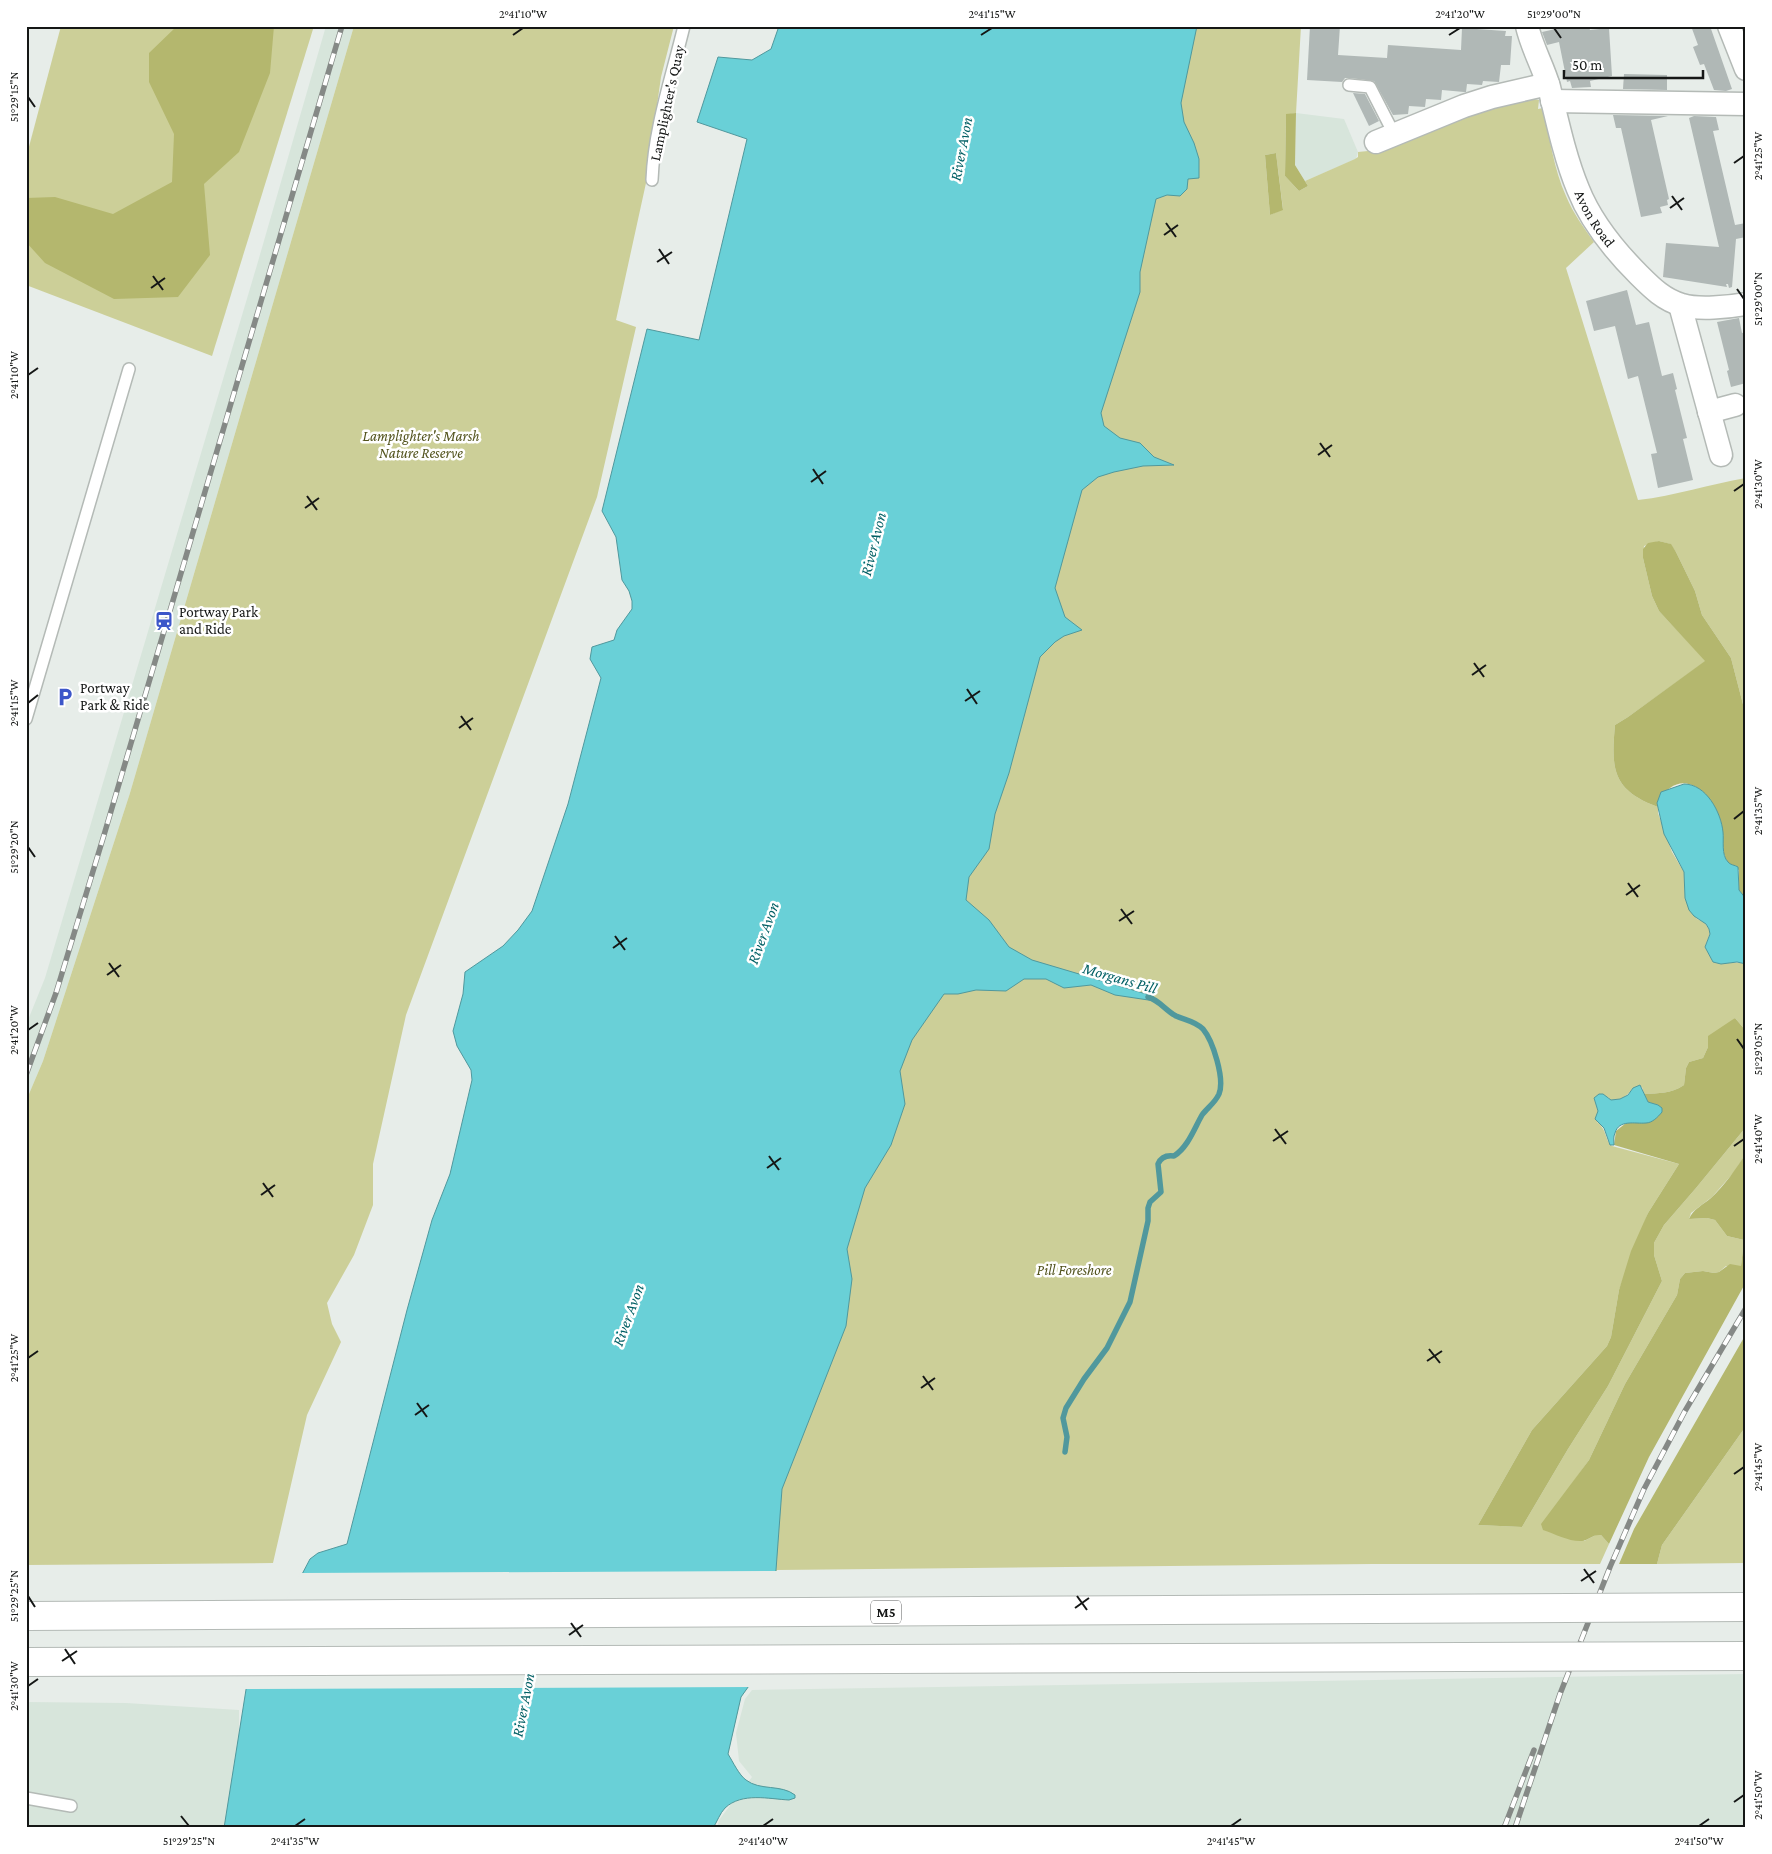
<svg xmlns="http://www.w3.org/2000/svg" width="1772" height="1854" viewBox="0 0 1772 1854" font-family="'Crimson Pro',serif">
<rect width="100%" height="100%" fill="#e7ede9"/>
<!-- built -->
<g fill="#d7e5db">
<path d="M326 26H354L130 793 43 1061 26 1101V1025L45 978 257 265Z"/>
<path d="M1296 113 1344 119 1358 152 1356 159 1305 181 1295 165Z"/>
<path d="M1746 1674V1828H717L719 1820 752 1777 739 1761 736 1733 745 1699 752 1690Z"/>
<path d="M26 1702 126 1703 239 1710V1731L251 1759 257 1828H26Z"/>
</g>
<!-- green -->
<g fill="#cccf98" fill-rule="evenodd">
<path d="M61 26H314L212 356 26 285V158Z"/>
<path d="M354 26H674L661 77 646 183 616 320 636 327 597 497 406 1015 373 1164V1205L354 1255 327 1303 332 1324 341 1342 307 1415 273 1563 26 1565V1101L43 1061 130 793Z"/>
<path d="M1085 26H1301L1296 113 1286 115 1285 176 1299 191 1308 186 1305 181 1355 159 1358 157V152L1378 150 1464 114 1528 98 1539 100 1538 109 1543 108V110C1550 138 1554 170 1566 196 1573 213 1584 228 1594 242L1566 268 1638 500C1675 496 1710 484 1746 478V716L1731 658 1702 615 1695 591 1676 552 1670 544 1659 541 1644 546 1643 558 1652 596 1659 611 1706 661 1628 717 1615 725C1611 769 1612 790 1658 807V813L1672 852 1684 872 1685 898 1697 919 1704 922 1709 929 1710 933 1705 947 1713 962C1724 965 1734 961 1746 964V1031L1735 1018 1708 1047 1703 1058 1689 1062 1686 1068 1684 1085C1671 1094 1659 1093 1644 1094L1642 1087 1633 1088C1627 1096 1621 1101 1610 1100L1608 1097 1594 1098 1598 1111 1597 1122C1607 1129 1605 1141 1612 1146L1679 1164 1648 1213 1619 1290 1611 1337 1607 1346 1532 1430 1478 1525 1522 1527 1568 1449 1608 1386 1662 1281 1654 1255V1243L1664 1225 1696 1188 1746 1127V1153L1735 1171 1712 1197 1691 1213 1689 1219 1707 1218 1715 1220 1727 1236 1744 1240 1741 1266H1726L1719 1272 1714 1273 1703 1271 1685 1273 1680 1279 1677 1295 1625 1384 1589 1460 1571 1485 1584 1541 1596 1535H1601L1609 1544 1600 1564H1372L777 1570 761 1629 751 1683 741 1697 728 1754C733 1762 739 1775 746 1780 760 1791 781 1784 795 1795V1798L789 1800C769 1799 742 1792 725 1808 720 1813 717 1822 713 1828H581L779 1074 1018 957 960 922ZM1276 153 1283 209 1270 215 1265 155Z"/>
<path d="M1746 1426V1563L1657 1564 1662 1545Z"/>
</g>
<!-- forest -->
<g fill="#b4b76e">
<path d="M177 26H274L270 73 239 152 204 184 210 255 178 297 114 299 45 263 26 242V198L55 197 113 214 172 182 174 134 149 82V53Z"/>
<path d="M1296 113 1295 165 1308 186 1299 191 1285 176 1286 114Z"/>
<path d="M1276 153 1283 210 1270 215 1265 155Z"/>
<path d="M1659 541 1671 544 1676 552 1695 591 1702 615 1731 658 1746 716V899L1739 890V870C1734 867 1727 863 1725 857 1721 846 1724 831 1720 819 1715 800 1691 772 1670 788 1665 791 1661 798 1657 803L1658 807C1612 790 1611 769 1615 725L1628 717 1705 661 1659 611 1652 596 1643 558V549L1648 543Z"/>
<path d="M1735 1018 1746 1031V1127L1696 1188 1664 1225 1654 1243V1255L1662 1281 1608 1386 1568 1449 1522 1527 1478 1525 1532 1430 1607 1346 1611 1337 1619 1290 1631 1251 1648 1213 1679 1164 1614 1145 1616 1131 1626 1123 1639 1122 1658 1105 1648 1102 1644 1094C1659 1093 1671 1094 1684 1085L1686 1068 1689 1062 1703 1058 1708 1047V1036Z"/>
<path d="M1746 1153V1282L1649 1457 1609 1544 1601 1535C1593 1534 1589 1540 1582 1541 1570 1542 1555 1534 1543 1530L1541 1524 1589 1460 1625 1384 1677 1295 1680 1279 1685 1273 1703 1271 1714 1273 1719 1272 1730 1264 1741 1266 1744 1240 1727 1236 1715 1220 1707 1218 1689 1219C1693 1209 1703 1205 1711 1198 1725 1185 1736 1169 1746 1153Z"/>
<path d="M1746 1334V1426L1662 1545 1657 1564H1619L1634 1529Z"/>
</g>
<!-- water -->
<g fill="#69d0d7" stroke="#50989d">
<path d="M779 26H1197L1181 103 1184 122 1194 143 1199 159V178L1188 179 1187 189 1180 196 1167 195 1156 199 1140 272V292L1101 413 1104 426 1120 438 1140 443 1154 457 1174 465 1143 466 1114 472 1098 477 1082 490 1055 588 1065 617 1082 630 1064 636 1055 642 1040 657 1009 773 995 814 989 849 969 877 966 900 989 920 1009 947 1032 960 1153 996 1155 1001 1115 995 1091 985 1064 988 1046 979H1024L1006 991 976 990 958 994H944L912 1040 900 1071 905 1104 891 1145 865 1188 847 1249 852 1279 846 1326 782 1489 776 1570 761 1629 751 1683 741 1697 728 1754C733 1762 739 1775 746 1780 760 1791 781 1784 795 1795V1798L789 1800C769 1799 742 1792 725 1808 720 1813 717 1822 713 1828H224L248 1677 310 1559 318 1553 347 1544 407 1310 432 1220 450 1174 472 1080 471 1070 457 1046 453 1031 463 994 465 972 503 946 518 930 532 911 568 804 601 678 590 659 592 647 614 640 617 630 632 609V601L629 591 622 580 616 537 602 511 647 329 699 340 747 139 697 122 718 57 752 60 771 49Z"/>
<path d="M1684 784C1706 784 1721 812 1723 832 1724 840 1721 855 1728 862 1730 865 1735 865 1738 867L1739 890 1746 899V964L1737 962 1721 964 1713 962 1705 947 1710 934 1709 929 1706 924 1694 916 1689 910 1685 898 1684 872 1664 834 1657 803 1661 792Z"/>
<path d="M1640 1085 1648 1102 1658 1105 1662 1108V1112C1658 1117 1652 1123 1646 1123 1635 1124 1619 1119 1615 1133 1613 1137 1614 1141 1614 1145H1610L1604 1128 1595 1119 1598 1111 1594 1098 1599 1094H1603L1611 1100 1620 1099 1628 1095 1633 1088Z"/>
</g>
<!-- pier -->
<path fill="#e7ede9" d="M779 1571 763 1629 753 1683 751 1687 244 1689 246 1676 300 1573Z"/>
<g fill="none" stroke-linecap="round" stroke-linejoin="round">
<!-- stream -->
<path stroke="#50989d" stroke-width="5.5" d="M1065 1452 1067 1437 1063 1418 1066 1408 1084 1379 1107 1348 1130 1302 1148 1221V1208L1150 1202 1161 1192 1158 1164C1161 1157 1167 1155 1174 1156 1188 1147 1194 1129 1202 1115 1207 1108 1215 1103 1219 1094 1225 1079 1213 1041 1203 1029 1195 1021 1185 1020 1176 1016 1165 1010 1159 1000 1148 997"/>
</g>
<!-- building -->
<g fill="#b0b8b6">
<path d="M1310 26H1340L1338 55 1387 58 1388 45 1461 50 1462 28 1506 31 1505 36H1512L1510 65H1501L1499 82 1483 81 1482 85 1467 84 1466 92H1464L1442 90 1441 100 1426 99 1425 107 1409 106 1408 114 1393 115 1374 81 1350 78H1345L1342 82 1307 80Z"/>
<path d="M1560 26H1589L1590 30 1609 28 1612 76 1590 81 1591 87 1572 88 1570 81 1567 82 1559 42 1547 45 1542 32 1560 28Z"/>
<path d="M1691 26H1710L1732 89 1726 91 1714 90 1704 64 1700 65 1693 47 1698 45Z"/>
<path d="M1624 74 1667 75V90L1623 89Z"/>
<path d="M1353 93 1365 94 1379 121 1369 126Z"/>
<path d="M1613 115 1668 116 1651 120 1669 199 1667 200 1668 205 1660 207 1662 213 1641 217 1621 128H1616Z"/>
<path d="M1694 116 1716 117 1719 130 1713 131 1735 225 1746 223V237L1736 239 1732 287 1729 288 1728 284H1726L1727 287 1663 277 1666 243 1719 247 1689 118Z"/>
<path d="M1627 290 1636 325 1649 322 1662 376 1673 373 1677 389 1675 390 1687 438 1683 439 1693 480 1658 488 1651 454 1657 453 1638 376 1628 379 1615 326 1594 331 1586 301Z"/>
<path d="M1739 318 1742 333 1746 332V383L1731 387 1727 371 1729 370 1717 322Z"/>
</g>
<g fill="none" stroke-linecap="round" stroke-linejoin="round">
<!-- service casing -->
<g stroke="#b4bab6" stroke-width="14">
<g id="service">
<path d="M1349 85 1370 87 1394 134"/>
<path d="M652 180C654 128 672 76 684 26"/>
<path d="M26 719 129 369"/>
<path d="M26 1798 71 1806"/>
</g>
</g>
<!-- minor casing -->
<g stroke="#b4bab6" stroke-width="25">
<g id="minor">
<path id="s1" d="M1527 26C1532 48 1543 66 1549 87 1557 120 1565 158 1578 189 1591 222 1614 250 1639 275 1652 288 1664 300 1682 305 1698 310 1729 307 1746 304"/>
<path d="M1729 26 1746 69"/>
<path d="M1552 101 1746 104"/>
<path d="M1376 142 1464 106 1492 97 1548 84"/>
<path d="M1680 305 1721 455"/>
<path d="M1709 412 1735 405"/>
</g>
</g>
<!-- service -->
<use href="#service" stroke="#fff" stroke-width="11"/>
<!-- minor -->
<use href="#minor" stroke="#fff" stroke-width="22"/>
<!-- rail casing -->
<g stroke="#858986" stroke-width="5.5">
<g id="rail">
<path d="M26 1075 56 993 104 835 342 26"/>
<path d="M1504 1828 1534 1750"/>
<path d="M1515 1828 1560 1694 1610 1567 1644 1489 1685 1411 1746 1308"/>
</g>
</g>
<!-- rail -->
<use href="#rail" stroke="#fff" stroke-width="4" stroke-dasharray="11" stroke-linecap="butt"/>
<!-- motorway-bridge casing -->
<g stroke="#b4bab6" stroke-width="30" stroke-linecap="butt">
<g id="motorway-bridge">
<path d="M26 1616 1746 1607"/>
<path d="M26 1662 1746 1656"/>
</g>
</g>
<!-- motorway-bridge -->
<use href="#motorway-bridge" stroke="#fff" stroke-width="28"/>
</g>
<!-- ticks -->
<path fill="none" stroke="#151716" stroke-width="2" d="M1554 28 1561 38M513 35 523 28M981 35 992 28M1449 35 1460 28M28 97 35 107M1734 163 1744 156M1672 196 1682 210M1670 208 1684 198M1166 223 1176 237M1164 235 1178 225M659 249 669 264M657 262 672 252M153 276 163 290M151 288 165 278M1737 289 1744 299M28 375 38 368M1320 443 1330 457M1318 455 1332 445M813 469 823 484M811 482 826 471M1734 491 1744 484M307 496 317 510M305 508 319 498M1474 663 1484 677M1472 675 1486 665M967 689 977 704M965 701 980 691M28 703 38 695M461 716 471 730M459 728 473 718M1734 819 1744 811M28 847 35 857M1628 883 1638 897M1626 895 1640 885M1121 909 1132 924M1119 921 1134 911M615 936 625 950M613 948 627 938M109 963 119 977M107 975 121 965M28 1030 38 1023M1737 1039 1744 1049M1275 1129 1286 1144M1273 1141 1288 1131M1734 1146 1744 1139M769 1156 779 1170M767 1168 781 1158M263 1183 273 1197M261 1195 275 1185M1429 1349 1440 1363M28 1358 38 1351M1427 1361 1442 1351M923 1376 933 1390M921 1388 935 1378M417 1403 427 1417M415 1415 429 1405M1734 1474 1744 1467M1584 1569 1594 1583M1581 1581 1596 1571M28 1596 35 1607M1077 1596 1087 1610M1075 1608 1089 1598M571 1623 581 1637M569 1635 583 1625M65 1649 75 1664M62 1661 77 1651M28 1686 38 1679M1734 1802 1744 1795M181 1816 189 1826M295 1826 305 1819M763 1826 773 1819M1231 1826 1241 1819M1699 1826 1709 1819"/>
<!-- icons -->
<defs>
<g id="station-bare" transform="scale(1.5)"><path d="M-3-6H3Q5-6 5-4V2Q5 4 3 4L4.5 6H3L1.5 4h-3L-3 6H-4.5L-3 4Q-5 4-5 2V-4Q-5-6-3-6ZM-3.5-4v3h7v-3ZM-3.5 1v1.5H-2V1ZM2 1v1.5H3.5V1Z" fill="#3c56c9" stroke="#fff" stroke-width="2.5" paint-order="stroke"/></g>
<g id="parking-bare" transform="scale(1.5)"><path d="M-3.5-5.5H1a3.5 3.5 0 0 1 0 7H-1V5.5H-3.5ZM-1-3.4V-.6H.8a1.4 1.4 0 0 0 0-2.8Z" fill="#3c56c9" stroke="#fff" stroke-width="2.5" paint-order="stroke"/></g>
</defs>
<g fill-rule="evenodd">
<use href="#station-bare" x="164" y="621"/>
<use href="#parking-bare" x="65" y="697"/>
</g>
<g text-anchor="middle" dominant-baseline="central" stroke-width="5" stroke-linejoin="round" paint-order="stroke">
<!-- shield labels -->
<rect fill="#fff" stroke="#5b5d5c" stroke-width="1" x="871" y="1600.5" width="30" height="23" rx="4"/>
<g font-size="14" font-weight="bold" fill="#151716">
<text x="886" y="1612">M5</text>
</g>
<!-- street labels -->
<g font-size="15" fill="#151716" stroke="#fff">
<text transform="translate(667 103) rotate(-78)">Lamplighter's Quay</text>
<text stroke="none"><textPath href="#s1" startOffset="205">Avon Road</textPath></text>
</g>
<!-- park labels -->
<g font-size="15" font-style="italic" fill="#52531d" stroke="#fff">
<text x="421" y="436">Lamplighter's Marsh<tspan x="421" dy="17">Nature Reserve</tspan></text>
<text x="1074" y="1270">Pill Foreshore</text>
</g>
<!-- poi labels -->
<g font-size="15" fill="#151716" stroke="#fff" text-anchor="start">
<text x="179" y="612">Portway Park<tspan x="179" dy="17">and Ride</tspan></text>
<text x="80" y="688">Portway<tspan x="80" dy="17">Park &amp; Ride</tspan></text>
</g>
<!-- water labels -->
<g font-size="16" font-style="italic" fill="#005f64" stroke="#fff">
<text transform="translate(961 149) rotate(-79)">River Avon</text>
<text transform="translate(873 544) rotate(-76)">River Avon</text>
<text transform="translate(763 933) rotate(-70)">River Avon</text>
<text transform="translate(1120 978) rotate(16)">Morgans Pill</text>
<text transform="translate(628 1315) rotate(-70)">River Avon</text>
<text transform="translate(523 1705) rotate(-79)">River Avon</text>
</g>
</g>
<!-- border -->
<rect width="1772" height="1854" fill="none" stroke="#ffffff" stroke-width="55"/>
<!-- scale -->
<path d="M1564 70v8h139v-8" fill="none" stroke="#151716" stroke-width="2.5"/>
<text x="1572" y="70" font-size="15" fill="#151716" stroke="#ffffff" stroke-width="4" paint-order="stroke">50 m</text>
<rect x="28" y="28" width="1716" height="1798" fill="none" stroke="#151716" stroke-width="2"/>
<g font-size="12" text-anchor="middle" fill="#151716">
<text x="523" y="18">2°41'10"W</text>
<text x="992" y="18">2°41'15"W</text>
<text x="1460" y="18">2°41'20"W</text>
<text x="1554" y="18">51°29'00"N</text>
<text transform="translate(14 97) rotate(-90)" y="4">51°29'15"N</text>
<text transform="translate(1758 156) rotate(-90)" y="4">2°41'25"W</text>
<text transform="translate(1758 299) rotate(-90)" y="4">51°29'00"N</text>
<text transform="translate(14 375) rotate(-90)" y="4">2°41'10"W</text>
<text transform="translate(1758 484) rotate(-90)" y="4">2°41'30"W</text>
<text transform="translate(14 703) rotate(-90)" y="4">2°41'15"W</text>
<text transform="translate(1758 811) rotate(-90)" y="4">2°41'35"W</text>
<text transform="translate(14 847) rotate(-90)" y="4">51°29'20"N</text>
<text transform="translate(14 1030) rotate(-90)" y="4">2°41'20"W</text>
<text transform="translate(1758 1049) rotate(-90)" y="4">51°29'05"N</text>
<text transform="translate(1758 1139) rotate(-90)" y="4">2°41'40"W</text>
<text transform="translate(14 1358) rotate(-90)" y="4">2°41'25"W</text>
<text transform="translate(1758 1467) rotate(-90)" y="4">2°41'45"W</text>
<text transform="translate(14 1596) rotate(-90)" y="4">51°29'25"N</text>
<text transform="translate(14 1686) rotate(-90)" y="4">2°41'30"W</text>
<text transform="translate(1758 1795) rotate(-90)" y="4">2°41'50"W</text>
<text x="189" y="1845">51°29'25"N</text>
<text x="295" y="1845">2°41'35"W</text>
<text x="763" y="1845">2°41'40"W</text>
<text x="1231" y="1845">2°41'45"W</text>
<text x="1699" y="1845">2°41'50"W</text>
</g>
</svg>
